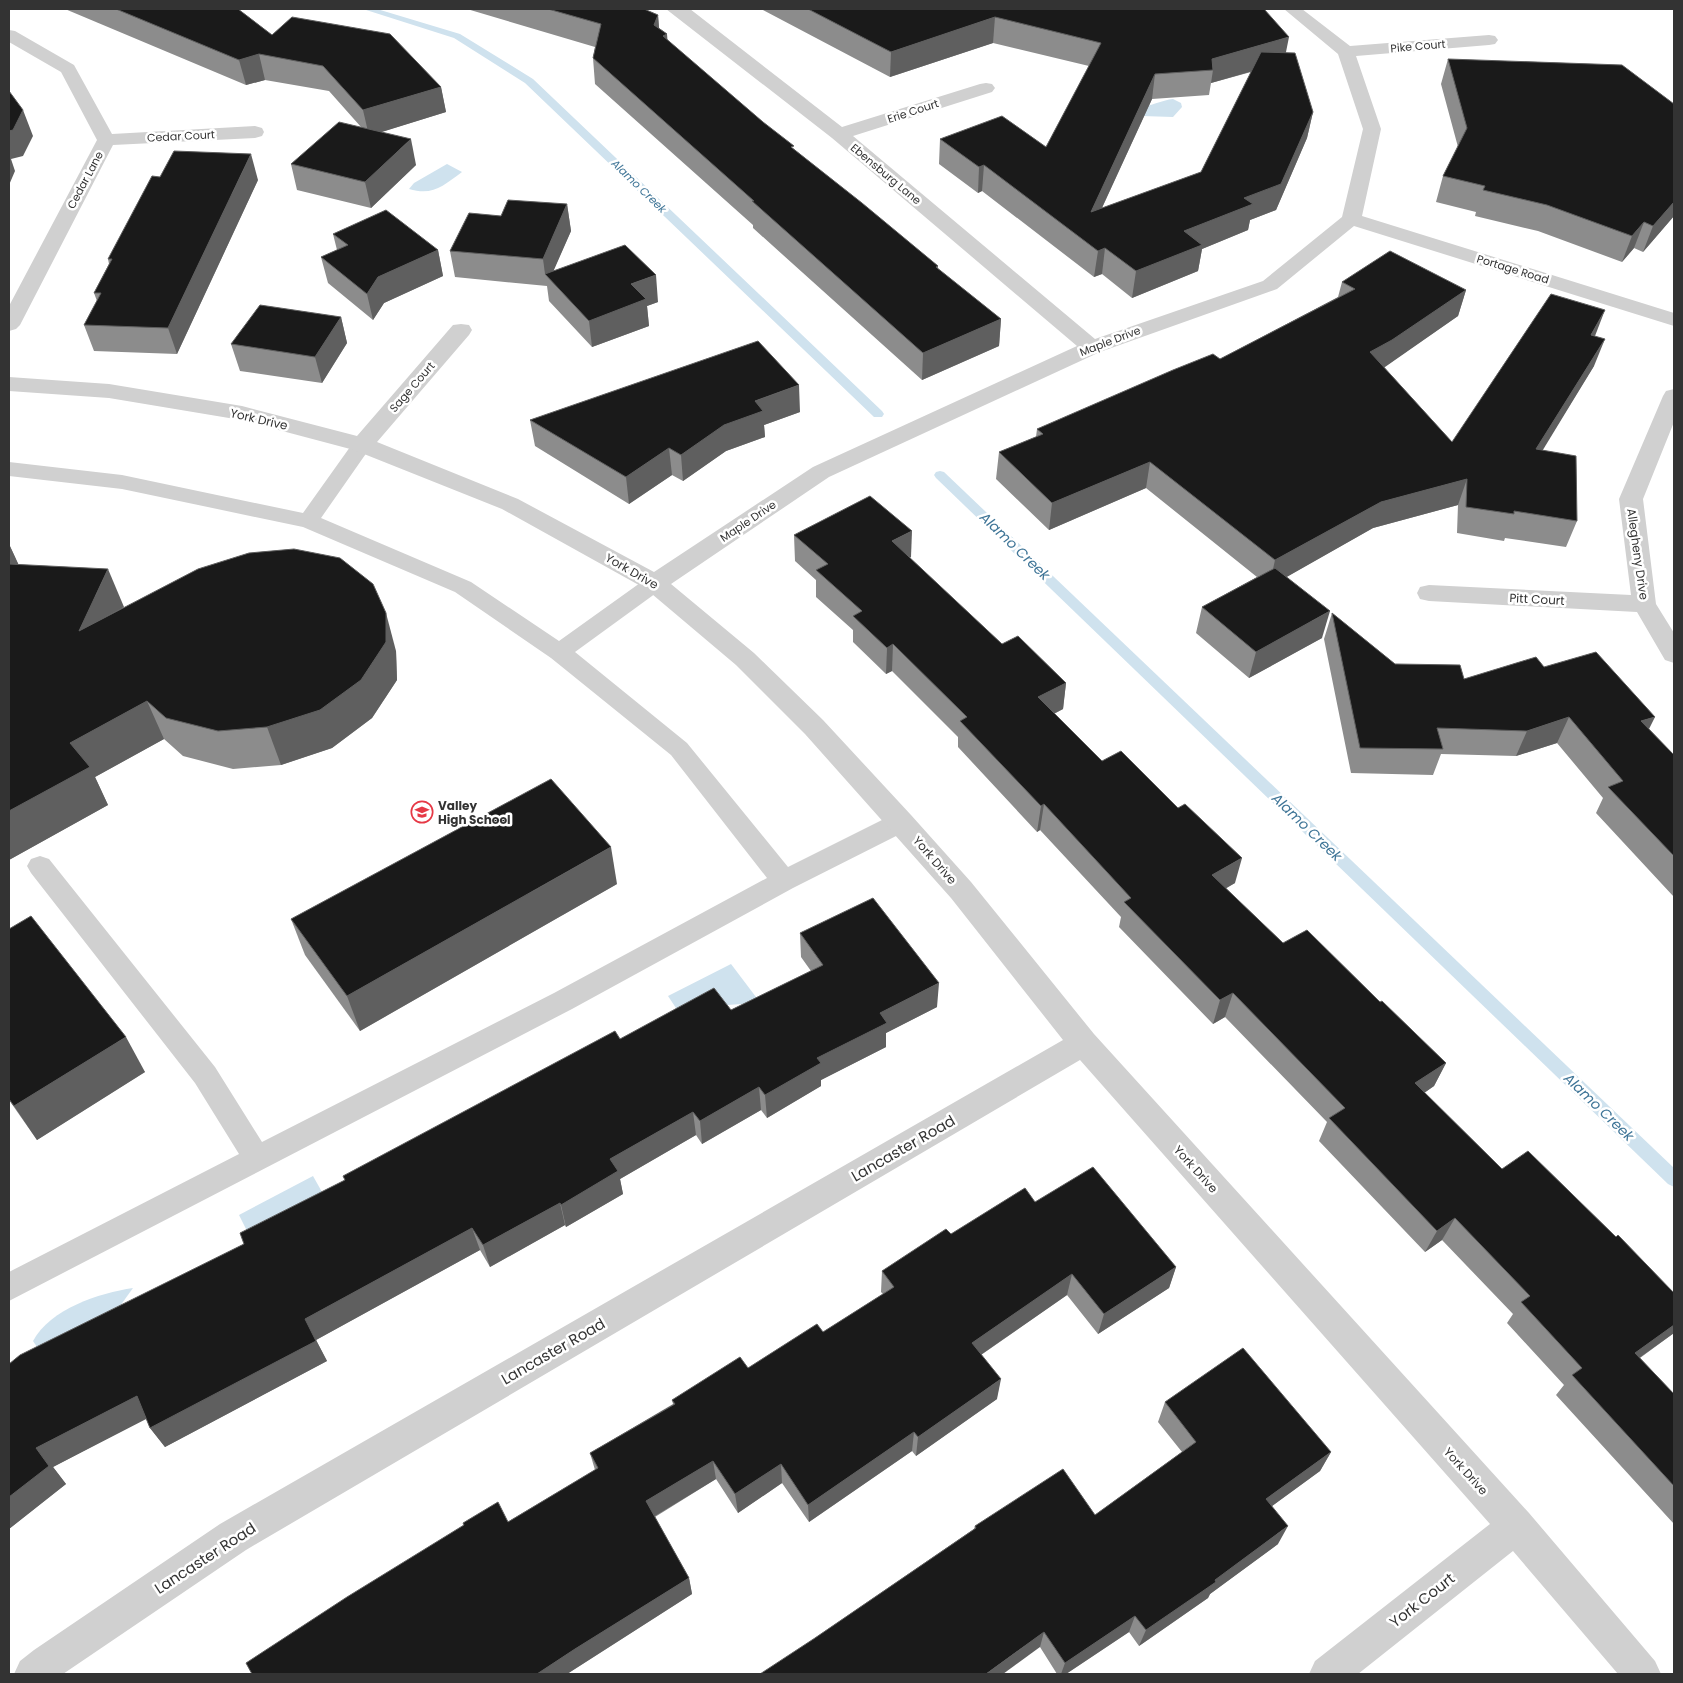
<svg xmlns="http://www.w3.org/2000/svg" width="1683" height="1683" viewBox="0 0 1683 1683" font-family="Poppins,sans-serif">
<rect width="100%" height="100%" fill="#fff"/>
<!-- water -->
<g fill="#cfe2ee">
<path d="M1173 99 1181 103 1182 107 1173 117 1142 116 1144 106C1155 105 1162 100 1173 99Z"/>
<path d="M447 164 462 172C443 186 433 196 409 189L414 183Z"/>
<path d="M731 964 759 1001 742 1004 727 1005 714 1001 680 1014 668 996Z"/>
<path d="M313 1176 327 1201 252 1241 239 1215Z"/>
<path d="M133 1288 115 1313 37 1347 33 1341C50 1309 99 1293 133 1288Z"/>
</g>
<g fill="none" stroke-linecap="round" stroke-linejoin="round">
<!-- stream -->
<g fill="#cfe2ee" fill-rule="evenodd">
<path d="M363 9H377L460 34 533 79 882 411 884 414 882 417H874L525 83 454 38Z"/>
<path d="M940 471 944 472 1674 1168V1187L1668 1184 936 478 934 475 936 472Z"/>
</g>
<!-- lane -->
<path fill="#d0d0d0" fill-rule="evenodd" d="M362 438 369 440 372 445 321 518 471 582 559 641 647 578 655 575 663 578 666 583 663 588 575 652 687 743 788 867 892 815 901 812 910 815 913 822 910 829 793 888 572 1009 9 1301V1272L239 1154 195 1083 31 873 27 866 31 859 40 856 49 859 215 1067 262 1142 554 993 767 878 671 755 551 658 455 592 303 527 122 489 9 476V462L122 475 303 513 355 440Z"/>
<!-- street -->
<g fill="#d0d0d0" fill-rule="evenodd">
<path d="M666 9H690L842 127 980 84 986 83 992 84 995 88 992 92 853 136 1095 339 1263 281 1342 217 1363 129 1338 54 1284 9H1302L1350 46 1489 35 1495 36 1498 40 1495 44 1489 45 1356 56 1381 129 1362 216 1674 313V326L1354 226 1277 289 1100 352 829 477 671 584 754 653 823 720 911 815 971 882 1094 1034 1529 1513 1655 1661 1661 1674H1618L1513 1551 1358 1674H1309L1315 1661 1490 1524 1080 1060 246 1550 63 1674H14L20 1661 34 1650 220 1524 1063 1040 951 898 805 734 736 665 646 589 502 509 354 450 241 420 109 398 9 391V377L109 384 242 406 357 436 453 325 461 324 469 325 472 330 469 335 377 442 518 499 654 572 813 467 1077 346 832 138Z"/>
<path d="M9 30 15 31 74 65 112 134 255 126 262 128 264 132 262 136 255 138 113 145 20 325 16 329 9 331V306L97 140 61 72 9 42Z"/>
<path d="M1674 389V422L1643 499 1656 604 1674 633V663L1665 660 1637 612 1429 601 1420 599 1417 593 1420 587 1429 585 1631 595 1619 499 1663 396 1666 391Z"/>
</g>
</g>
<!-- wall -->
<g fill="#8c8c8c" fill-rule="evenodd">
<path d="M65 9H238L272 35 441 87 446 112 381 132 416 165 371 208 297 190 291 164 361 127 329 91 265 80 246 85Z"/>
<path d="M467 9H644L658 15 659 28 667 34V40L795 150 938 266V270L1001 319 999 346 922 380 753 228V225L595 84 593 58 595 47Z"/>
<path d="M761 9H1264L1286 53 1313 112 1307 138 1276 210 1250 220 1248 230 1202 249 1198 271 1132 298 1102 274 1094 277 982 191 978 193 939 164 940 139 1046 147 1089 66 993 43 890 77ZM1251 72 1201 172 1102 208 1152 99 1209 95 1211 83Z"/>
<path d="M1448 59 1674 104V216L1643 252 1634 248 1622 262 1538 231 1475 216 1476 212 1436 202 1443 176 1458 147 1441 84Z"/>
<path d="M258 180 177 354 94 351 84 325 97 301 94 293 109 264 108 259Z"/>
<path d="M567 204 571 231 553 271 658 302 647 306 649 326 592 347 549 301 547 286 455 277 450 251 501 216Z"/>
<path d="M333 234 438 250 443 276 384 303 373 320 328 283 321 257 337 250Z"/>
<path d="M1342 282 1466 290 1458 316 1384 367 1452 442 1595 336 1594 366 1542 450 1577 521 1566 547 1505 538 1504 541 1457 533 1458 505 1373 528 1286 577 1322 638 1249 678 1196 633 1202 607 1257 577 1146 488 1049 530 996 479 999 452 1036 437 1037 429 1220 359 1338 297Z"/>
<path d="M341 317 347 343 322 383 240 371 231 344Z"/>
<path d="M800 412 764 425 765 437 726 451 683 481 672 475 629 504 535 446 530 420Z"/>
<path d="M794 535 911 557 909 558 1002 644 1066 683 1063 709 1054 714 1102 761 1235 883 1225 888 1283 943 1380 1002 1446 1063 1434 1086 1424 1093 1502 1169 1674 1293V1333L1640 1358 1674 1394V1524L1556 1395 1564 1385 1507 1323 1513 1314 1442 1240 1425 1252 1319 1141 1327 1122 1225 1017 1213 1024 1119 927 1121 917 1040 830 1037 832 958 747V737L892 671 886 674 853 642V630L816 597V580L795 561Z"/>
<path d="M9 544 18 564 124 608 396 651 397 680 372 718 332 748 281 765 233 769 183 756 164 739 95 777 108 805 9 860Z"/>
<path d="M1332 613 1395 664 1464 679 1544 667 1649 729 1674 755V897L1596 813 1603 798 1557 743 1516 756 1441 754 1433 775 1351 773 1324 639Z"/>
<path d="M617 884 360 1031 305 955 291 919Z"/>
<path d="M9 929 145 1072 37 1140 9 1100Z"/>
<path d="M800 933 937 1007 886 1033V1047L821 1080V1086L767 1118 761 1110 702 1144 696 1135 620 1179 623 1194 566 1227 565 1225 490 1267 480 1250 316 1340 327 1361 165 1447 150 1428 146 1418 53 1467 66 1484 9 1529V1364L244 1244 620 1039 731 1010 811 971 801 957Z"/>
<path d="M1035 1202 1176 1267 1169 1288 1098 1334 1067 1295 981 1355 997 1399 916 1456 912 1451 809 1522 782 1483 738 1513 716 1479 655 1517 689 1578 692 1594 567 1674H252L595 1470 590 1453 673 1404 672 1400 748 1368 823 1332 883 1294 881 1292 882 1271 951 1234Z"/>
<path d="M1165 1402 1331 1452 1320 1471 1272 1506 1278 1544 1210 1594 1208 1598 1139 1646 1129 1632 1066 1674H1057L1040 1647 815 1638 974 1529 975 1526 1095 1515 1182 1452 1158 1422Z"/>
</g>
<!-- shaded-wall -->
<g fill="#5f5f5f">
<path d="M658 15 660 40 654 25Z"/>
<path d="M995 17 993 43 890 77 891 52Z"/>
<path d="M667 34 669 59 663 36Z"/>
<path d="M1289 37 1284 62 1211 83 1213 70 1212 59Z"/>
<path d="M259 54 265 80 246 85 239 60Z"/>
<path d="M1155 74 1152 99 1088 238 1091 212Z"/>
<path d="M441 87 446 112 369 136 363 110Z"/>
<path d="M23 110 33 136 23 156 11 159 15 171 9 185V131Z"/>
<path d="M1313 112 1307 138 1276 210 1250 220 1248 230 1202 249 1198 271 1132 298 1136 271 1184 231 1244 198Z"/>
<path d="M411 139 416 165 371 208 365 182Z"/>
<path d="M251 154 258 180 177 354 168 328Z"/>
<path d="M984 165 982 191 978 193 979 167Z"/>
<path d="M1674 202V216L1643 252 1653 226Z"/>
<path d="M567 204 571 231 550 279 545 274 543 259Z"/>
<path d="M1644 222 1634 248 1622 262 1632 236Z"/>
<path d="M1105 248 1102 274 1094 277 1098 251Z"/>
<path d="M438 250 443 276 384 303 373 320 367 294 378 277Z"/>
<path d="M656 275 658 302 647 306 649 326 592 347 589 321 631 284Z"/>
<path d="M1466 290 1458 316 1385 367 1363 379 1370 352Z"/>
<path d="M1605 310 1595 336 1591 335Z"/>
<path d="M341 317 347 343 322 383 315 357Z"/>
<path d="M1001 319 999 346 922 380 923 353Z"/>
<path d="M1605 339 1594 366 1527 476 1536 449Z"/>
<path d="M799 385 800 412 764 425 765 437 726 451 683 481 681 455 755 401Z"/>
<path d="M669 448 672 475 629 504 626 477Z"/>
<path d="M1150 462 1146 488 1049 530 1052 503Z"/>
<path d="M1467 479 1458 505 1373 528 1269 587 1275 560 1381 502Z"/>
<path d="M912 531 911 557 891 568 892 541Z"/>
<path d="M9 544 23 574 9 601Z"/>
<path d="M108 569 124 607 79 631Z"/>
<path d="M1330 611 1322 638 1249 678 1256 652Z"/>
<path d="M386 613 396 651 397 680 372 718 332 748 281 765 267 727Z"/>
<path d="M893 644 892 671 886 674 887 648Z"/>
<path d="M1066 683 1063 709 1035 723 1038 697Z"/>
<path d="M147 701 164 739 95 777 108 805 9 860V811L70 743Z"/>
<path d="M1569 717 1557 743 1516 756 1527 731Z"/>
<path d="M1655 717 1642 743 1641 721Z"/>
<path d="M1044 804 1040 830 1037 832 1041 806Z"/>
<path d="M611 847 617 884 360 1031 347 996Z"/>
<path d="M1242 858 1235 883 1205 901 1212 875Z"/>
<path d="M939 983 937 1007 886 1033V1047L821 1080V1086L767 1118 765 1095 880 1013Z"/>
<path d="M1233 993 1225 1017 1213 1024 1220 1000Z"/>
<path d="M126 1037 145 1072 37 1140 14 1106Z"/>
<path d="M1446 1063 1434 1086 1404 1107 1415 1083Z"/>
<path d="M759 1087 761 1110 702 1144 700 1121Z"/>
<path d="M693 1112 696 1135 620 1179 623 1194 566 1227 561 1205 610 1159Z"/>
<path d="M560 1203 565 1225 490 1267 483 1245Z"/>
<path d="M1455 1218 1442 1240 1425 1252 1437 1231Z"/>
<path d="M472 1228 480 1250 316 1340 327 1361 165 1447 150 1428 305 1319Z"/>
<path d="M1176 1267 1169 1288 1098 1334 1104 1314Z"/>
<path d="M1072 1274 1067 1295 969 1363 972 1343Z"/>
<path d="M1674 1325V1333L1618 1373 1635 1353Z"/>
<path d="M1001 1379 997 1399 916 1456 918 1437Z"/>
<path d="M137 1396 152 1416 53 1467 66 1484 9 1529V1497L36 1448Z"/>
<path d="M914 1432 912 1451 809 1522 808 1505Z"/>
<path d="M1331 1452 1320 1471 1257 1517 1266 1499Z"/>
<path d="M713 1461 716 1479 650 1519 646 1501Z"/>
<path d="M781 1464 782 1483 738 1513 735 1494Z"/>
<path d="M1288 1526 1278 1544 1210 1594 1208 1598 1139 1646 1146 1630Z"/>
<path d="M689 1578 692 1594 567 1674H537L575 1649Z"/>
<path d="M1135 1616 1129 1632 1066 1674H1061L1065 1663Z"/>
<path d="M1044 1632 1040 1647 1003 1674H986Z"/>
</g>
<!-- building -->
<g fill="#1a1a1a" stroke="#5f5f5f">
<path d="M116 9H238L272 35 292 17 390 34 441 87 363 110 323 66 259 54 239 60Z"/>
<path d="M548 9H644L658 15 654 25 667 34 663 36 763 122 794 146 791 147 862 203 938 266 936 267 1001 319 923 353 752 201H754L593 58 601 24Z"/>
<path d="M808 9H1264L1289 37 1212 59 1213 70 1155 74 1091 212 1201 172 1261 52 1295 53 1313 112 1281 184 1244 198 1253 204 1184 231 1202 245 1136 271 1105 248 1098 251 984 165 979 167 940 139 1002 116 1046 147 1101 43 995 17 891 52Z"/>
<path d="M1448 59 1622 65 1674 104V202L1653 226 1644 222 1632 236 1547 205 1483 190 1485 186 1443 176 1467 128Z"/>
<path d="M9 91 23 110 13 130 9 131Z"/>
<path d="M339 122 411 139 365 182 291 164Z"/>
<path d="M174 151 251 154 168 328 84 325 101 293H94L112 259H108L152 176 160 177Z"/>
<path d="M508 200 567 204 543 259 450 251 469 213 501 216Z"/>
<path d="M386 210 438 250 378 277 367 294 321 257 348 245 333 234Z"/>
<path d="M625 245 656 275 631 284 646 299 589 321 545 274Z"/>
<path d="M1390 251 1466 290 1392 340 1370 352 1452 442 1551 294 1605 310 1591 335 1605 339 1536 449 1576 456 1577 521 1514 511V514L1466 507 1467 479 1381 502 1275 560 1150 462 1052 503 999 452 1043 434 1037 429 1173 370 1213 354 1220 359 1355 289 1342 282Z"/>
<path d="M260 305 341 317 315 357 231 344Z"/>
<path d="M758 341 799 385 755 401 763 411 724 425 681 455 669 448 626 477 530 420Z"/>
<path d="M870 496 912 531 892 541 1002 644 1018 636 1066 683 1038 697 1102 761 1121 751 1178 808 1185 804 1242 858 1212 875 1283 943 1307 930 1380 1002 1382 1001 1446 1063 1415 1083 1502 1169 1528 1151 1616 1237 1618 1235 1674 1293V1325L1635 1353 1674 1394V1486L1572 1375 1582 1368 1521 1302 1530 1296 1455 1218 1437 1231 1329 1118 1345 1108 1233 993 1220 1000 1124 902 1131 898 1044 804 1041 806 960 721 967 717 893 644 887 648 853 616 862 611 816 570 828 564 794 535Z"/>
<path d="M294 549 340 558 373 584 386 613V642L361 680 320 710 267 727 218 731 166 718 147 701 70 743 90 767 9 811V564L108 569 79 631 198 569 249 553Z"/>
<path d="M1275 568 1330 611 1256 652 1202 607Z"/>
<path d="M1332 613 1395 664 1460 665 1464 679 1536 657 1544 667 1596 652 1655 717 1641 721 1674 755V856L1608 787 1623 781 1569 717 1527 731 1437 728 1443 749 1360 748Z"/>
<path d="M551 779 611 847 347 996 291 919Z"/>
<path d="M873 898 939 983 880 1013 887 1023 817 1058 821 1063 765 1095 759 1087 700 1121 693 1112 610 1159 618 1171 561 1205 560 1203 483 1245 472 1228 305 1319 316 1341 150 1428 137 1396 36 1448 49 1466 9 1497V1364L20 1355 244 1244 240 1233 345 1180 343 1176 615 1031 620 1039 714 988 731 1010 823 965 800 933Z"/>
<path d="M31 916 126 1037 14 1106 9 1099V929Z"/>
<path d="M1093 1167 1176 1267 1104 1314 1072 1274 972 1343 1001 1379 918 1437 914 1432 808 1505 781 1464 735 1494 713 1461 646 1501 689 1578 575 1649 537 1674H252L246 1663 347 1597 464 1525 463 1523 498 1502 508 1522 598 1468 590 1453 675 1404 672 1400 740 1357 748 1368 817 1324 823 1332 894 1287 882 1271 946 1229 951 1234 1025 1188 1035 1202Z"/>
<path d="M1243 1348 1331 1452 1266 1499 1288 1526 1215 1580 1216 1582 1146 1630 1135 1616 1065 1663 1044 1632 986 1674H760L815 1638 976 1528 975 1526 1063 1469 1095 1515 1196 1442 1165 1402Z"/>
</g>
<!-- icons -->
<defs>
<g id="school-ring" transform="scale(1.125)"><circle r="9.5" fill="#fff" stroke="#e63946" stroke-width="1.5"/><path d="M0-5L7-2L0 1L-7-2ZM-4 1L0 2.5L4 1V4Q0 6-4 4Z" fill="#e63946"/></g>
</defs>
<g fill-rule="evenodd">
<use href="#school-ring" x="422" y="812"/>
</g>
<g text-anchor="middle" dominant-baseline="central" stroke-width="5" stroke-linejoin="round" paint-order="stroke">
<!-- far-street labels -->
<g font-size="11" fill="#333" stroke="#fff">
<text transform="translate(1418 46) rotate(-5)">Pike Court</text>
<text transform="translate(913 111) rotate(-18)">Erie Court</text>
<text transform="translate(181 136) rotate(-3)">Cedar Court</text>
<text transform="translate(886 174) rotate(40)">Ebensburg Lane</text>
<text transform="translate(85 180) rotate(-62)">Cedar Lane</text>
<text transform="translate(1513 269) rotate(17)">Portage Road</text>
<text transform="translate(1110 341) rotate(-21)">Maple Drive</text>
<text transform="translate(412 387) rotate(-49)">Sage Court</text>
<text transform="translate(748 521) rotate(-34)">Maple Drive</text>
</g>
<!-- far-water labels -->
<g font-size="11" font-style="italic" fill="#3f7597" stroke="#fff">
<text transform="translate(639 186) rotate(44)">Alamo Creek</text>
</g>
<!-- street labels -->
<g font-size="12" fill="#333" stroke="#fff">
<text transform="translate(259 419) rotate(13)">York Drive</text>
<text transform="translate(1638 554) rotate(82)">Allegheny Drive</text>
<text transform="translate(632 571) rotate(30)">York Drive</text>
<text transform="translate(1537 599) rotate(3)">Pitt Court</text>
<text transform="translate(935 860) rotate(49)">York Drive</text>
<text transform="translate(1196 1169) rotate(48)">York Drive</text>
<text transform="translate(1466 1471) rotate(48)">York Drive</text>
</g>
<!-- poi labels -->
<g font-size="12" font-weight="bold" fill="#333" stroke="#fff" text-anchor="start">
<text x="438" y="805">Valley<tspan x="438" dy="14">High School</tspan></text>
</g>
<!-- water labels -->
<g font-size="14" font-style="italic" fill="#3f7597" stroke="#fff">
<text transform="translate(1015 546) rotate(44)">Alamo Creek</text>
<text transform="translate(1307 827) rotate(44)">Alamo Creek</text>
<text transform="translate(1599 1107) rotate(44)">Alamo Creek</text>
</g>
<!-- near-street labels -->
<g font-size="15" fill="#333" stroke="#fff">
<text transform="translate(903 1148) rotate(-30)">Lancaster Road</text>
<text transform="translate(553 1351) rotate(-30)">Lancaster Road</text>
<text transform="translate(205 1558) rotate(-33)">Lancaster Road</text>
<text transform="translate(1422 1600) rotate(-38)">York Court</text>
</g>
</g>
<!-- border -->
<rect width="1683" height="1683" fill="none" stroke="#333333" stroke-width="20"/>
</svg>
